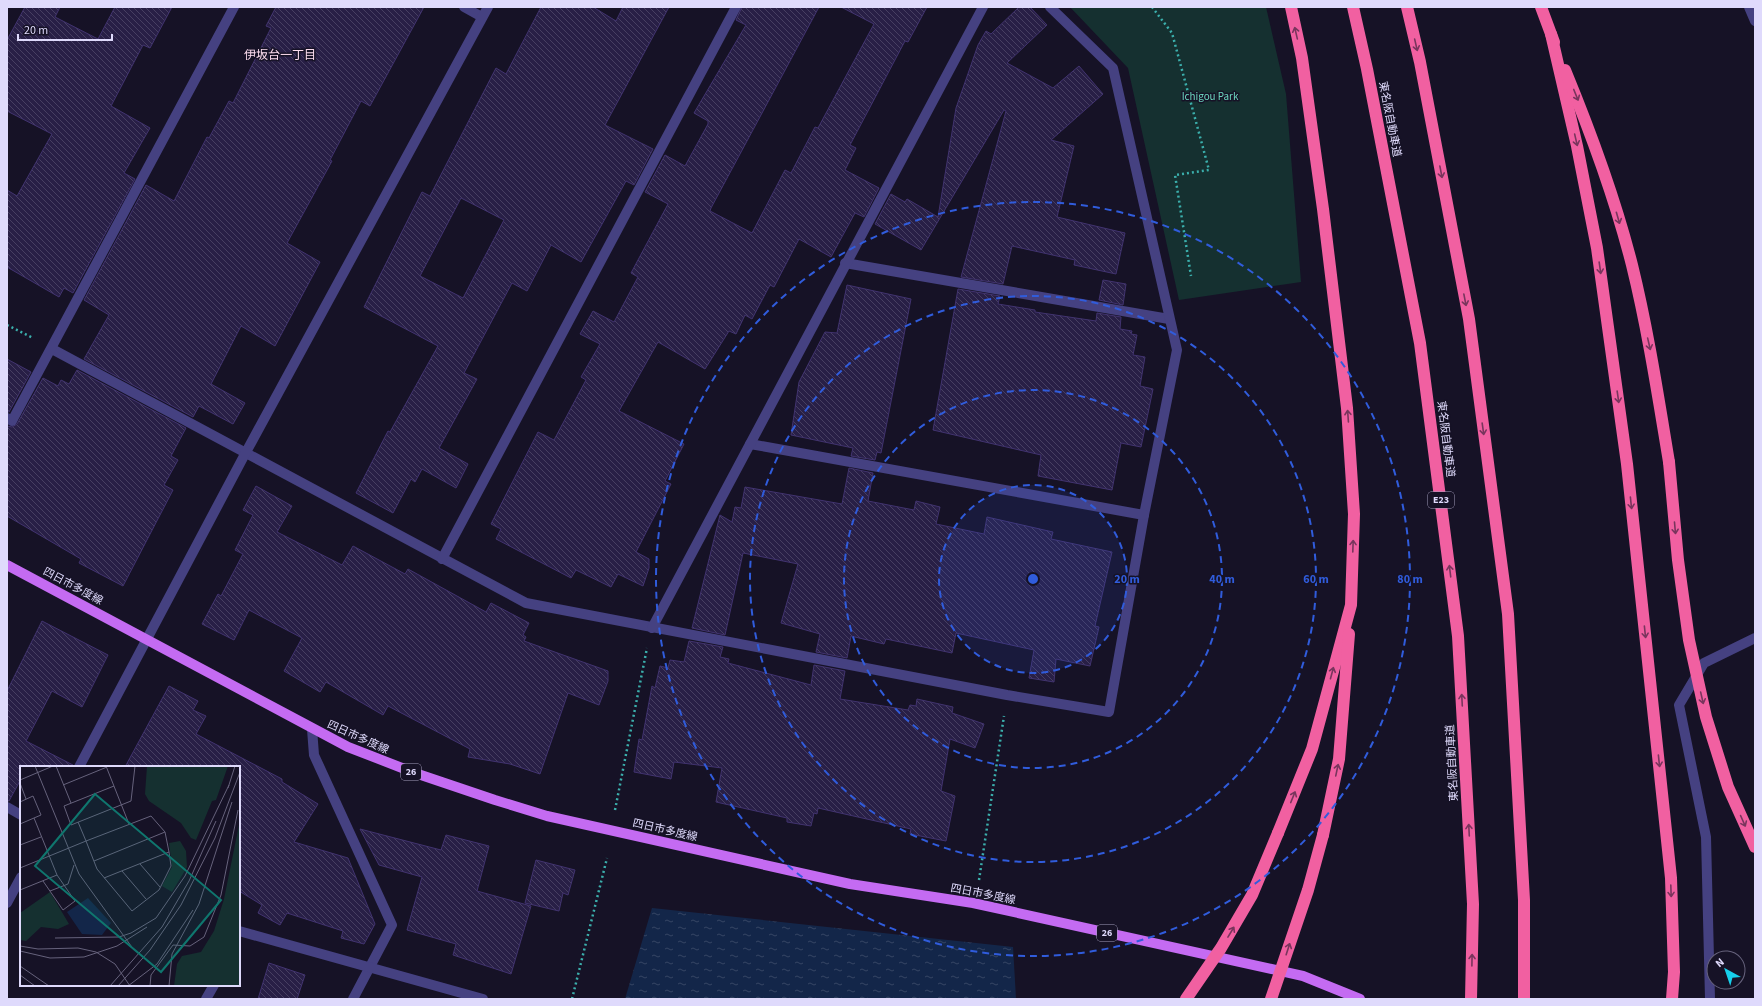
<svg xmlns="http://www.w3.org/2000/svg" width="1762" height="1006" viewBox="0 0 1762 1006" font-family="'Source Sans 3','Noto Sans JP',sans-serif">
<defs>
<pattern id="water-ripples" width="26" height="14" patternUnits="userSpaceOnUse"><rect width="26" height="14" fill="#132649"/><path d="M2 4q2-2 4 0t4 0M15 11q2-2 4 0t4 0" fill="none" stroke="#354564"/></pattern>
<pattern id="building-back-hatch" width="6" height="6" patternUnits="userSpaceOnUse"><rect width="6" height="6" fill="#281f46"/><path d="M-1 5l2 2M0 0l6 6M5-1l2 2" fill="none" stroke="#473f62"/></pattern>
</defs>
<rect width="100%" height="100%" fill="#161226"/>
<!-- park -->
<path fill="#153030" d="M1070 7H1266L1286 94 1301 282 1179 300 1128 68Z"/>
<!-- water -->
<path fill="url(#water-ripples)" d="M652 908 1013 947 1016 999H625Z"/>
<!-- building -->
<g fill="url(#building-back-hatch)" stroke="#41336f" fill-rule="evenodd">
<path d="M25 7H60L55 17 98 39 115 7H172L150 48 143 45 111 106 150 128 124 173 135 179 73 293 64 288 59 297 7 267V190L17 196 52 134 7 111V40Z"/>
<path d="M276 7H424L370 106 361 101 330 160 332 161 287 243 320 262 275 346 241 326 211 384 245 403 233 424 199 406 193 417 84 359 109 315 84 300 146 185 174 201 207 137 209 138 229 101 233 103 271 28 266 26Z"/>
<path d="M541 7H593L616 21 623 7H669L605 125 653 149 634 185 626 181 581 262 551 245 527 291 512 283 464 373 477 379 439 448 468 464 456 488 422 469 415 482 411 479 393 513 356 493 388 431 390 432 438 346 364 307 422 192 430 196 496 68 506 74ZM461 198 504 220 463 298 420 276Z"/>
<path d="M742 7H819L711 208 710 211 752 233 785 170 791 173 815 127 818 128 874 24 841 7H927L908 42 905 41 850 145 856 148 845 170 879 188 864 217 855 213 831 257 799 239 774 287 770 285 752 319 745 315 736 334 729 331 705 369 658 342 619 411 684 444 665 481 671 484 636 552 649 559V568L643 586 618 574 611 587 576 570 571 578 496 539 501 529 491 524 538 432 554 440 586 380 581 377 600 344 580 334 593 311 614 322 638 277 631 273 668 204 645 192 665 155 685 166 708 124V121L694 113 746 25 736 20Z"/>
<path d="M1019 7H1030L1047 25 1007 63 1053 88 1079 66 1103 94 1051 140 1074 146 1057 217 1125 233 1116 274 1074 265 1075 260 1012 246 1003 284 961 277 1006 111 1004 110 921 250 875 224 891 194 905 202 907 199 938 217 956 108 978 45 986 31 991 34Z"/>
<path d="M1103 280 1126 284 1123 305 1099 300Z"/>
<path d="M847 285 911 299 881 453 877 452 875 460 851 456 853 448 791 435 799 382 825 332 837 333Z"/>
<path d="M958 289 1000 296 998 304 1035 310V312L1096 321 1097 313 1121 317 1120 329 1132 331 1131 334 1137 335 1133 355 1145 357 1140 386 1153 389 1141 447 1121 443 1112 490 1038 476 1041 455 933 430Z"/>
<path d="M7 359 31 372 9 412H7Z"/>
<path d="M77 370 186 428 171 456 178 460 164 485 173 490 123 586 79 563 81 559 7 516V426L12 427 17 424 43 378 58 386 61 380 69 384Z"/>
<path d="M849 468 873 473 868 501 914 510 916 501 940 507 936 524 984 534 987 517 1053 532 1051 539 1112 552 1095 626 1099 627 1090 666 1056 659 1054 682 1029 678 1034 650 956 633 952 653 886 639 884 644 851 636 847 658 816 652 820 634 781 623 798 564 743 553 725 635 692 628 720 515 732 522 735 507 741 508 745 487 842 504Z"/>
<path d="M256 486 292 506 277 532 342 565 353 546 405 574 408 569 486 612 491 603 529 623 523 635 526 637 524 641 608 671V681L599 705 568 693 540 774 510 764 468 757 470 749 388 706 383 715 326 682 320 692 284 671 302 638 249 610 234 640 202 624 218 594 221 596 243 554 235 550 253 515 243 510Z"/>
<path d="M42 621 108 655 82 707 52 691 26 741 73 765V767H21V779L9 801H7V691Z"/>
<path d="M689 641 723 647 720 657 729 659 728 663 811 685 814 665 845 671 840 699 908 710 910 705 916 706 917 699 953 707 952 713 984 724 975 748 950 739 941 791 955 796 946 841 910 834 911 829 818 808 817 814 814 813 811 826 787 822V818L716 802 722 768 674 762 671 779 634 772 639 739 642 740 652 686 655 688 660 666 668 668 670 660 684 662Z"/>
<path d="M169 686 198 701 193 710 206 716 196 734 282 779V782L318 804 294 842 348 858 375 924 364 944 341 938 343 931 287 913 280 925 258 913 262 905 239 891V767H125Z"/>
<path d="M360 829 441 850 446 835 489 846 477 891 531 906 511 974 453 955 456 944 407 930 422 877 379 865Z"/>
<path d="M536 860 575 870 568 895 563 893 559 911 525 903Z"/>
<path d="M269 963 305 975 297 999H258Z"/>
</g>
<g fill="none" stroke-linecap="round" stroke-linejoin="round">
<!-- path -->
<g stroke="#3bafac" stroke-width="2.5" stroke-dasharray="2 3" stroke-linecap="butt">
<path d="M1152 7 1172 33 1209 170 1175 175 1191 276"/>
<path d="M7 325 33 338"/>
<path d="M615 810 647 648"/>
<path d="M979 880 1004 716"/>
<path d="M572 999 607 858"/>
</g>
<!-- minor -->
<g stroke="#454181" stroke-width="10">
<path d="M464 7 482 17"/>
<path d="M1749 7 1755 21"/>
<path d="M845 263 1169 319"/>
<path d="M52 349 526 603 1007 695 1109 712 1144 515 1177 350 1113 68 1050 7"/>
<path d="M7 418 12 421 234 7"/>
<path d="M750 444 1144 515"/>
<path d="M442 559 736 7"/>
<path d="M652 628 983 7"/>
<path d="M312 729 314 755 392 925 353 999"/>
<path d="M79 767 245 454 488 7"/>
<path d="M7 807 21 815"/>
<path d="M7 903 21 877"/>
<path d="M239 931 483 999"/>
<path d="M206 999 214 985"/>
<path d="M1710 999 1706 837 1679 705 1704 663 1755 638"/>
</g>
<!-- major -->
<path stroke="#c46bf2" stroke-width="10" d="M7 565 348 747 415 773 495 800 547 816 850 884 973 903 1303 976 1360 999"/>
<!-- highway -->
<g stroke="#f160a1" stroke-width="12">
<path d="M1353 7 1367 69 1420 343 1458 636 1473 904 1471 999"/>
<path d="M1407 7 1420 62 1469 319 1508 614 1524 900V999"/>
<path d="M1541 7 1554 42"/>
<path d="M1551 34 1577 146 1597 248 1627 464 1671 878 1674 972 1672 999"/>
<path d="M1565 70C1591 133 1615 198 1632 265 1648 330 1658 396 1669 462"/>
<path d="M1278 833 1312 749 1351 605 1354 514 1347 408 1323 209 1302 58 1291 7"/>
<path d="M1323 835 1339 759 1349 634"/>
</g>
<!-- highway-bridge -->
<g stroke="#f160a1" stroke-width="12">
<path d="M1669 462 1678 560 1689 640 1706 717 1728 787 1755 847"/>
<path d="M1186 999 1221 948 1252 895 1278 833"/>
<path d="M1271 999 1308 890 1323 835"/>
</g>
</g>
<!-- one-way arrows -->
<defs><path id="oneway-shaft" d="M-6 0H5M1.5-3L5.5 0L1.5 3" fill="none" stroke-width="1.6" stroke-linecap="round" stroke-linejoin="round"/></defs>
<g stroke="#79355d">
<use href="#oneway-shaft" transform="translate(1296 33) rotate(-103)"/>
<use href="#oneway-shaft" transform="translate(1416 45) rotate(77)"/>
<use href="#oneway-shaft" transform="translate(1576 95) rotate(68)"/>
<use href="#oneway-shaft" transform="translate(1576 140) rotate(77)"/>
<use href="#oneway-shaft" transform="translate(1441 172) rotate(79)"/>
<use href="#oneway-shaft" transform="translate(1618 218) rotate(74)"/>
<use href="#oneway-shaft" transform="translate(1600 268) rotate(82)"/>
<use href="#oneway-shaft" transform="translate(1465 300) rotate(79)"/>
<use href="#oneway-shaft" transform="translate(1649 344) rotate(77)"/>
<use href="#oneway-shaft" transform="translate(1618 397) rotate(82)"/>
<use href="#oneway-shaft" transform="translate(1348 416) rotate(-94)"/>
<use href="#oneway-shaft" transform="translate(1483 429) rotate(82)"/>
<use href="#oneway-shaft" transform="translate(1631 503) rotate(84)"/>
<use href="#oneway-shaft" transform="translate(1675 528) rotate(85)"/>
<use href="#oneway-shaft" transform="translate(1353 546) rotate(-88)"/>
<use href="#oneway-shaft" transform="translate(1450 571) rotate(-97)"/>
<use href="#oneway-shaft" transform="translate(1645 632) rotate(84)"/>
<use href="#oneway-shaft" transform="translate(1332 673) rotate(-75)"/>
<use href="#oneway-shaft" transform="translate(1702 698) rotate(77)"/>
<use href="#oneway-shaft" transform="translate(1462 700) rotate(-93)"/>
<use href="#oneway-shaft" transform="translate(1659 761) rotate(84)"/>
<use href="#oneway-shaft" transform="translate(1337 770) rotate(-78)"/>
<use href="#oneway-shaft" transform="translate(1293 797) rotate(-68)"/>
<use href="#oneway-shaft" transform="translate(1743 821) rotate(66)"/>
<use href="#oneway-shaft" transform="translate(1469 830) rotate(-93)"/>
<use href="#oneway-shaft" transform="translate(1671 891) rotate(88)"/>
<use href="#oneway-shaft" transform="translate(1231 932) rotate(-59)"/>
<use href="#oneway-shaft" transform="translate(1288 949) rotate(-72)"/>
<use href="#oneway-shaft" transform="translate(1472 960) rotate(-89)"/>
</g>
<!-- distance rings -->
<circle cx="1033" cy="579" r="94" fill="#305cdc" fill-opacity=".12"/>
<g fill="none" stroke="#305cdc" stroke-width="2" stroke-dasharray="7 5">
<circle cx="1033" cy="579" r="94"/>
<circle cx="1033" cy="579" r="189"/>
<circle cx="1033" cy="579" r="283"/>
<circle cx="1033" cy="579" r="377"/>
</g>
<g text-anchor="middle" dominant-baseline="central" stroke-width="3" stroke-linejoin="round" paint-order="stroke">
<!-- shield labels -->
<g fill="#161226" stroke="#a39ebc" stroke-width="1">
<rect x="1428" y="492" width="26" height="16" rx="3"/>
<rect x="401" y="764" width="20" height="16" rx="3"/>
<rect x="1097" y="925" width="20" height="16" rx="3"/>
</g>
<g font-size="10" font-weight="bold" fill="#dfdafc">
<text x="1441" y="500">E23</text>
<text x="411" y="772">26</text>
<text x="1107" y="933">26</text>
</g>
<!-- park labels -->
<g font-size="11" fill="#6bd6bf" stroke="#161226">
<text x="1210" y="96">Ichigou Park</text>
</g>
<!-- street labels -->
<g font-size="11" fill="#dfdafc" stroke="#161226">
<text transform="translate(1390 119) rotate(79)">東名阪自動車道</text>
<text transform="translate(1446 439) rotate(83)">東名阪自動車道</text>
<text transform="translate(73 586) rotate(28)">四日市多度線</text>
<text transform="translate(358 737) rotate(24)">四日市多度線</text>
<text transform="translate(1452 763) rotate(-93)">東名阪自動車道</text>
<text transform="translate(665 830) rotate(13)">四日市多度線</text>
<text transform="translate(983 894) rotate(11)">四日市多度線</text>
</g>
<!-- neighbourhood labels -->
<g font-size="12" fill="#fcdcef" stroke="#161226">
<text x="280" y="55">伊坂台一丁目</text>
</g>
</g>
<!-- overview -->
<g transform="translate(20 766)">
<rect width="220" height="220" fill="#161226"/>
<path d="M127 0H208L196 34 192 35 176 74 171 72 161 57 129 35 125 28ZM220 54V220H154L157 198 162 190 181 186 194 165 204 133ZM30 126 49 158 38 163 21 161 6 175 0 174V147Z" fill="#153030"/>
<path d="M160 75 166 85 167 101 152 126 142 120 152 101 149 77Z" fill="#153030"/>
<path d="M68 132 91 157 82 169 62 168 47 146Z" fill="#132649"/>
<path fill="none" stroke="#66627c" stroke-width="1" d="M15 0 59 108 114 184M36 0 51 37M86 0 109 58M0 14 33 0M0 17 6 33M43 19 87 1M94 20 44 40 51 59 111 35 115 0M208 22 215 0M0 36 13 30 21 49 0 58M14 52 37 109 55 135 43 144 23 115M0 79 21 71M74 95 145 66M120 98 140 121M0 102 66 75 131 50 145 66 149 86 151 100 139 124 112 145 77 103 66 75 58 56M102 105 126 133M84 112 149 86M0 124 37 109M30 125 48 118 54 99M35 172 99 171 111 167 136 152 165 110 209 19M0 180 18 183 58 182 76 186 95 198 110 220M0 185 30 192 64 191 97 180 127 161M0 200 29 220M0 209 15 220M90 220 142 161 169 115 196 55M98 220 130 184 161 139 195 72 220 6M108 220 137 198 173 144M130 220 131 209 153 179 170 180 184 171 201 129 218 44M149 220 152 188 179 138 212 36"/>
<path fill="#0f766e" fill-opacity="0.15" stroke="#0f766e" stroke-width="2" d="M75 28 201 134 141 206 15 100Z"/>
<rect width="220" height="220" fill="none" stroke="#dfdafc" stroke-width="2"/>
</g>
<circle cx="1033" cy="579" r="6" fill="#305cdc" stroke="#161226" stroke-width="2"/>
<g font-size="12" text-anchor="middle" font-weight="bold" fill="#305cdc" stroke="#161226" stroke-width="3" stroke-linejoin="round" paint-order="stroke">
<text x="1127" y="583">20 m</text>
<text x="1222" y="583">40 m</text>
<text x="1316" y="583">60 m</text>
<text x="1410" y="583">80 m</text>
</g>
<!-- border -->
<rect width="1762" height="1006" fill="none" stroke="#dfdafc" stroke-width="16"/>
<!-- north arrow -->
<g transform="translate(1726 970) rotate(320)"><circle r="19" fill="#161226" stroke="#66627c"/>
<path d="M0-3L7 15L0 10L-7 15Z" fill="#17cfeb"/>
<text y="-6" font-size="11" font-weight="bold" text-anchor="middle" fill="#dfdafc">N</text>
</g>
<!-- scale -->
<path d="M18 34v6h94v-6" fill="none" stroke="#dfdafc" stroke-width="2"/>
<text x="24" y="34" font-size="12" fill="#dfdafc" stroke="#161226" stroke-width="3" paint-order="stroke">20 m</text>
</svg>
